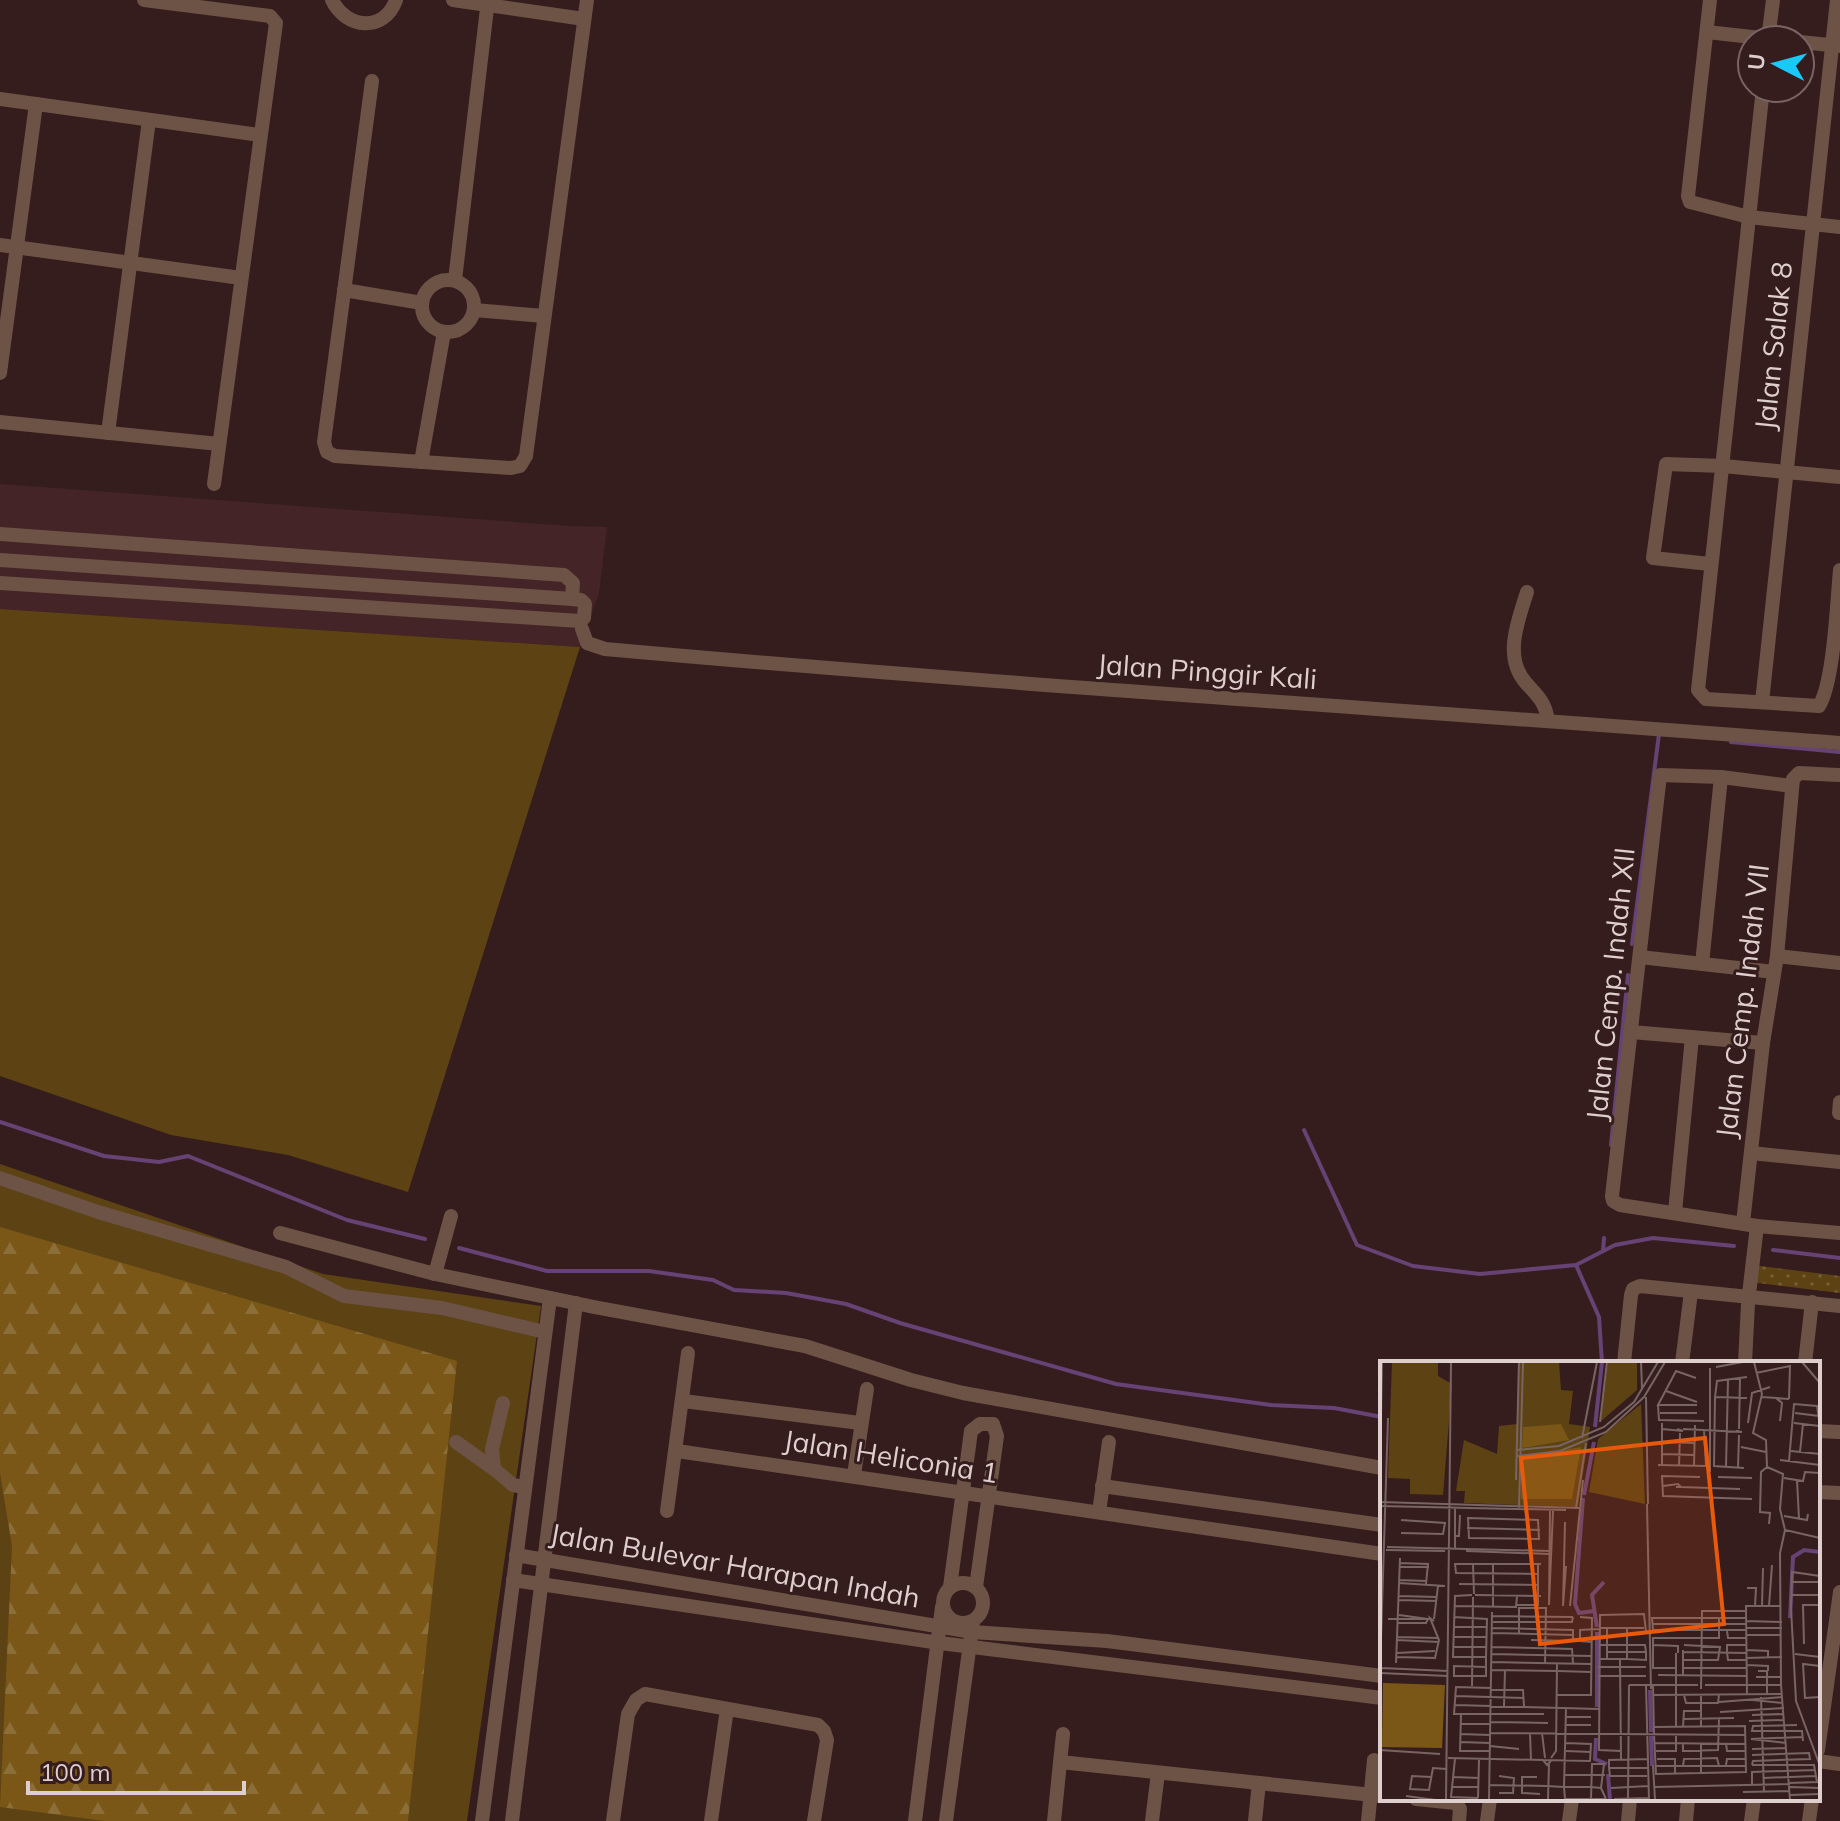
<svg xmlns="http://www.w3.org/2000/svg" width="1840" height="1821" viewBox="0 0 1840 1821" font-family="Mulish,sans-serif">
<defs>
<pattern id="forest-firs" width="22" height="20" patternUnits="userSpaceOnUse" patternTransform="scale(2)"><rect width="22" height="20" fill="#7a5717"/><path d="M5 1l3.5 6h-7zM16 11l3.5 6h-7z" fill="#8c6e38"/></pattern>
<pattern id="park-dots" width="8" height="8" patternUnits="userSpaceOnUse" patternTransform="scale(2)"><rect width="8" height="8" fill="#5d4213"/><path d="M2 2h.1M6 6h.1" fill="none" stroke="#745c34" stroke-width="1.8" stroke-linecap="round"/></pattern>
</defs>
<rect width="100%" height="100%" fill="#351d1e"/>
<!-- built -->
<path fill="#442426" d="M0 484 570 526 607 527 599 593 580 647 0 609Z"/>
<!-- grass -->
<g fill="#5d4213">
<path d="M0 609 580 647 408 1192 288 1155 171 1135 0 1076Z"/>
<path d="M0 1164 323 1274 541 1306 467 1821H0Z"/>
</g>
<!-- forest -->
<path fill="url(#forest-firs)" d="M0 1227 457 1361 408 1821H105L0 1807 12 1546 0 1473Z"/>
<!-- park -->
<path fill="url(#park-dots)" d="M1752 1265 1840 1276V1293L1750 1282Z"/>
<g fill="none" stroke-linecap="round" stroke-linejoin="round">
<!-- stream -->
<g stroke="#674375" stroke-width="4">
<path d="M1731 742 1840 752"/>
<path d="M1632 944 1659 734"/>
<path d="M0 1122 104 1156 159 1162 188 1156 347 1220 425 1239"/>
<path d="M1304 1130 1357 1245 1413 1266 1480 1274 1576 1265 1615 1245 1653 1238 1734 1246"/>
<path d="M1611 1145 1628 975"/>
<path d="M459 1248 547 1271H649L713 1280 734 1290 786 1293 846 1304 900 1323 1116 1384 1271 1405 1334 1408 1382 1417"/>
<path d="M1773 1250 1840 1258"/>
<path d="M1603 1251 1604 1238"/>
<path d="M1576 1265 1599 1317 1602 1363"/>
</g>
<!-- minor -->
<g stroke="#6d5346" stroke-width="14">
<path d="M144 0 270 16 276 23 214 484"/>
<path d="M332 0C346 29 384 33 396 0"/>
<path d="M453 0 584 19"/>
<path d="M1710 0 1688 196 1690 202 1749 217 1840 227"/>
<path d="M1707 32 1779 40"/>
<path d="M1768 40 1773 0"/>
<path d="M1800 42 1840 46"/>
<path d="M372 81 324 442 327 452 335 456 511 468 520 466 526 456 587 0"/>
<path d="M1763 88 1698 690 1706 699 1819 706C1834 682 1837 601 1840 570"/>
<path d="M0 99 260 135"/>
<path d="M0 245 241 278"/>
<path d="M455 280 488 0"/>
<circle cx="448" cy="306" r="26"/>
<path d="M344 290 422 303"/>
<path d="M474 310 544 316"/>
<path d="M0 373 36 104"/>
<path d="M0 422 219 444"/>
<path d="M108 433 149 120"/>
<path d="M421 462 444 332"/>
<path d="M0 534 564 575 573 583 572 599"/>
<path d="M0 560 572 599 581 600 585 604 584 618 580 621 0 583"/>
<path d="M1710 564 1653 558 1666 464 1723 466 1840 477"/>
<path d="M1527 592C1518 621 1503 657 1526 683 1538 696 1545 702 1548 720"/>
<path d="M582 629 587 643 605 649C1016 686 1428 711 1840 743"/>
<path d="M1762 702 1837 0"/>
<path d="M1792 786 1721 777 1660 775 1612 1196 1613 1201 1620 1205 1757 1226 1840 1233"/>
<path d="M1777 956 1840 963"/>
<path d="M1640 957 1774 972"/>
<path d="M1702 964 1721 777"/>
<path d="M1631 1032 1763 1043"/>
<path d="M1839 1113 1840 1102"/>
<path d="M1751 1153 1840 1162"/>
<path d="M0 1178 98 1212 286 1267 344 1296 442 1308 545 1332"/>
<path d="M1675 1212 1692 1037"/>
<path d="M1743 1223 1763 1043 1777 956 1793 779 1799 773 1838 775"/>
<path d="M280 1233 435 1274 594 1307 805 1346 911 1380 963 1393 1382 1468"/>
<path d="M435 1274 451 1216"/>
<path d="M1624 1363 1631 1295 1633 1289 1640 1286 1840 1306"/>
<path d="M1682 1363 1691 1292"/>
<path d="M1745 1363 1748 1303 1757 1226"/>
<path d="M1805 1363 1812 1302"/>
<path d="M683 1401 860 1423"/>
<path d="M503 1403 492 1449 494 1469 513 1485 524 1487"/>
<path d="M1818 1431 1840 1432"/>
<path d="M456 1442 494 1469"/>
<path d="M677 1451 1382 1554"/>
<path d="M854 1475 867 1389"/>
<path d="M1102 1486 1382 1525"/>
<path d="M1818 1492 1840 1493"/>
<path d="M667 1511 688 1353"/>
<path d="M1099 1512 1109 1442"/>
<path d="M516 1555 972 1632 1107 1641 1382 1676"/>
<path d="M513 1580 940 1643 1382 1698"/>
<circle cx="963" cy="1603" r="20"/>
<path d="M950 1587 971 1431 980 1424H993L997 1436 976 1587"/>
<path d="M1818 1750 1840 1592"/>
<path d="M1818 1761 1840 1764"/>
<path d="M1060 1762 1382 1796"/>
<path d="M1416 1799 1456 1803 1460 1809 1459 1821"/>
<path d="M482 1821 550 1298"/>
<path d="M512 1821 576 1303"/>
<path d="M613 1821 628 1714 636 1700 645 1694 818 1725 824 1731 827 1740 814 1821"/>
<path d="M711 1821 727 1709"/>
<path d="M915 1821 942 1607"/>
<path d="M946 1821 973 1621"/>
<path d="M1054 1821 1063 1734"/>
<path d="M1152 1821 1158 1773"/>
<path d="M1255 1821 1259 1783"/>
<path d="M1368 1821 1374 1760"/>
<path d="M1487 1821 1490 1799"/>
<path d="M1569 1821 1572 1799"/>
<path d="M1628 1821 1630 1799"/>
<path d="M1686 1821 1688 1799"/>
<path d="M1751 1821 1754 1799"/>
<path d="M1809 1821 1812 1799"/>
</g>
</g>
<g text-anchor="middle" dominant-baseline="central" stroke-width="6" stroke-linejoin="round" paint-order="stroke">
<!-- street labels -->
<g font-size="28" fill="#dfcece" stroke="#351d1e">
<text transform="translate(1773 346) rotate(-84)">Jalan Salak 8</text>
<text transform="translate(1207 671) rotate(4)">Jalan Pinggir Kali</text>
<text transform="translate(1610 984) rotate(-84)">Jalan Cemp. Indah XII</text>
<text transform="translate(1742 1001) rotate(-83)">Jalan Cemp. Indah VII</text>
<text transform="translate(891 1456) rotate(9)">Jalan Heliconia 1</text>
<text transform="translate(735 1565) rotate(10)">Jalan Bulevar Harapan Indah</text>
</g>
</g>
<!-- overview -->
<g transform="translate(1380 1361)">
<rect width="440" height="440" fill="#351d1e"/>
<path d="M12 1H58V15L72 23 63 134 30 133V118L8 117ZM138 1H179L181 29 193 30 189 63 210 66 198 146 84 142 85 130H76L84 79 117 93 119 65 137 63ZM228 1H257V29L220 61ZM261 43 265 143 209 131 218 78Z" fill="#5d4213"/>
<path d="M181 63 189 79 142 87 143 66ZM201 86 192 138H141L142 96ZM3 322 65 324 62 387 2 386Z" fill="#7a5717"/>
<path fill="none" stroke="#674375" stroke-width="4" d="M215 66 222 1M204 134 214 81M203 137 195 243 199 252 214 250M410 257 413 196 424 189 440 191M217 266 212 234 224 221M217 271V346M270 329 271 371M271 375 272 405M216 377 215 398 227 403M228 413 230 439"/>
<path fill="none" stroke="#796464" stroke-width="2" d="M261 1 262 27M374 1 382 33 373 72 386 79 387 106 403 113 400 148 405 169 440 177M422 1 440 22M336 6 363 1M376 12 410 5 409 38M316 17 296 10 278 44H317M286 30 317 41M266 36 268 143M335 36 367 37M382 36 409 38M396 37 402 42 400 60M278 44 279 59 324 60M280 52H317M415 52 439 55M220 61 227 1M282 62V104M368 62 372 32 390 26M282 68 303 70 297 68M303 68 362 71 356 70M359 68 360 17M202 77 217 1M282 81 314 82M361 86 386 91M137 89 179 85 224 66 254 41 278 1M411 90 440 93M420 91 423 63M282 93 314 94M137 95 180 90 226 71 264 36 285 1M400 99 440 104M409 100 414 43 437 45 440 65 414 62M278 104 326 105 324 69M299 105 300 72M314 105 315 64M346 106 348 19M387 106 381 111 380 151 390 152 389 163M0 107 2 1M358 107 359 74M364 107 334 105 335 36 337 20 367 16M330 111V7M320 116 282 115 283 135 372 138M338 116 372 117M404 117 423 120 425 111 440 112M136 119 139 1M417 119 419 158M283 125 298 123 301 126H296M301 126 360 128H354M0 141 199 147M267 143 271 328M0 145 186 149M139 147 143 1M196 147 206 82M170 148 169 244 173 150M404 155 427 159 428 153M88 157 158 159 159 178 89 177ZM185 161 183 245 186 205M87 167 160 169M405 169 400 192 401 324 410 439M21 172 63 173 65 162 21 159M75 175H79L80 154M7 186 170 190M75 187V147M6 189 65 190M86 190 169 193M19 202 48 203 46 223M93 203 94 233M20 206H49M158 213 76 212 75 203H161M440 215 412 211 411 247 416 340 440 405M19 219 46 220M412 221H440M19 222 65 225M79 223 158 224M367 227H376L375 245M92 234 75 235 73 296H105M95 234 161 235M412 234H440M18 235 57 236M19 239 57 240M137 244H158V203M74 245 136 246 137 235M190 245 203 119M382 245 383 207M389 245 392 204M113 246V204M366 250V245H401M19 254 48 258M112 255 193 256M74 256 107 258 106 296V315H74V305L106 306M8 258H50M54 258 58 225M366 260 402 261M113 261H192L193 256M18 262H46L48 258M273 263H366M74 266H107M112 267 193 269V280L151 279M220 267H264M366 267H402M366 269H273L272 257H366M347 270 348 277H366M112 272 193 274M139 273V247H166L165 302M366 274H400M17 276 58 277M74 276H107M17 279 59 281M212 281 200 280V269L219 268M424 283 423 244H440M220 284H265L266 291M273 284 298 285V292M74 286H106M111 286 192 288 193 302M367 289 388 290V296M227 291H266M303 291 367 292M17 292 55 290M347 292V284H366M347 292 348 299H367M111 293 212 295M415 293 440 296M17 296 55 297 59 279 50 257 54 260M367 297 402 296M220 298H247V267M247 298 266 299V291M227 299V267M240 299 241 398M303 299H338L340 286 304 284M111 301 211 303M16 302 20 197M367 304 388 305V310M440 305 423 303 425 337 440 336M218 306H266M1 307 68 310M296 307H273V277H339V257M303 307H367M0 309 8 57M111 309 177 310M178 310 211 311M378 310H387V333M0 312 68 315M278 314 367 315M218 315H266M303 315V289M376 316H401M321 321V328L322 250H366L367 333M249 324H318M266 324 269 439M273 324 274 374 276 413 366 411 365 365 274 366M325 324H401M92 325 93 236M111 327 76 326 74 353H164M111 329H143L144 345M177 334H211L212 257 200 256M274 334 401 333M304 334 306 342H338L339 334M75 335 144 337M381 336 384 431M373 339 403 342M339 341 402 336M75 344 219 348M124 345 125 309M340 351 404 347M81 354 80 390H110M372 354 404 353M186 356H211M304 358 354 357M369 360 404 359M110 361 168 362M80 363H110M186 364H211M417 364 373 365 372 370H422L423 380M296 365V292M303 366 304 350H321M321 366V335M110 372 366 374M150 372 151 399M162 372 165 397M80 373 110 374M80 381 110 382M275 382 366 383M303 382V390L338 389 339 358M346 382 347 390H365M406 382 371 378 422 376M110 385 139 388M372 388 406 387M0 389 60 393M186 390 211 391M241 390 219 389 220 254 264 253 266 271M276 390H296V374M68 397 163 399M171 397 176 390 177 302M75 398 71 436 98 437M277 398H295V413M171 400 167 404 163 399 210 400 211 383 186 382M273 404 275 439M346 404 347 398H366M372 404 373 400 430 398 429 392 372 394M372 404H434L437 421 409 422M276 405H365M303 405 304 398 337 397 339 405M229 407V399L268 398M229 407 230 415H267M229 407H268M321 413V383M185 414H225M119 415 134 417 133 432H119M51 416 32 415 30 428 49 429 50 423 53 407 66 408M74 416 99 417M157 416H142V432L160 433M383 417 436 415M109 424 166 425 184 426H211L221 427 226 438H185L184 426 186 347M372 424V411L435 409M73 426H98M274 426 410 423M410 426 440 427M231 427 268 425M363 431 409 430M410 434 440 433M26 435 56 439M98 437 99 399M211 438 212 403H224L221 427M234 438 269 437M66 439 71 1M109 439 112 251M168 439 169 403M248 439 249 324"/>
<path fill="#e8590c" fill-opacity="0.15" stroke="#e8590c" stroke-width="4" d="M325 77 344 263 160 283 141 97Z"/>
<rect width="440" height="440" fill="none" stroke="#dfcece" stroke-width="4"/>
</g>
<!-- north arrow -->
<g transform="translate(1776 64) rotate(276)"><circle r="38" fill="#351d1e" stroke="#796464" stroke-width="2"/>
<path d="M0-6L14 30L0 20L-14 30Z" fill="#17cafb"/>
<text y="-12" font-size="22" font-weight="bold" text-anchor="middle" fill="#dfcece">U</text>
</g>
<!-- scale -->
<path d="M28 1781v12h216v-12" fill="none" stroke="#dfcece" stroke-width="4"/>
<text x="40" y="1781" font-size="24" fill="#dfcece" stroke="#351d1e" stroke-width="6" paint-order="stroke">100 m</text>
</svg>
